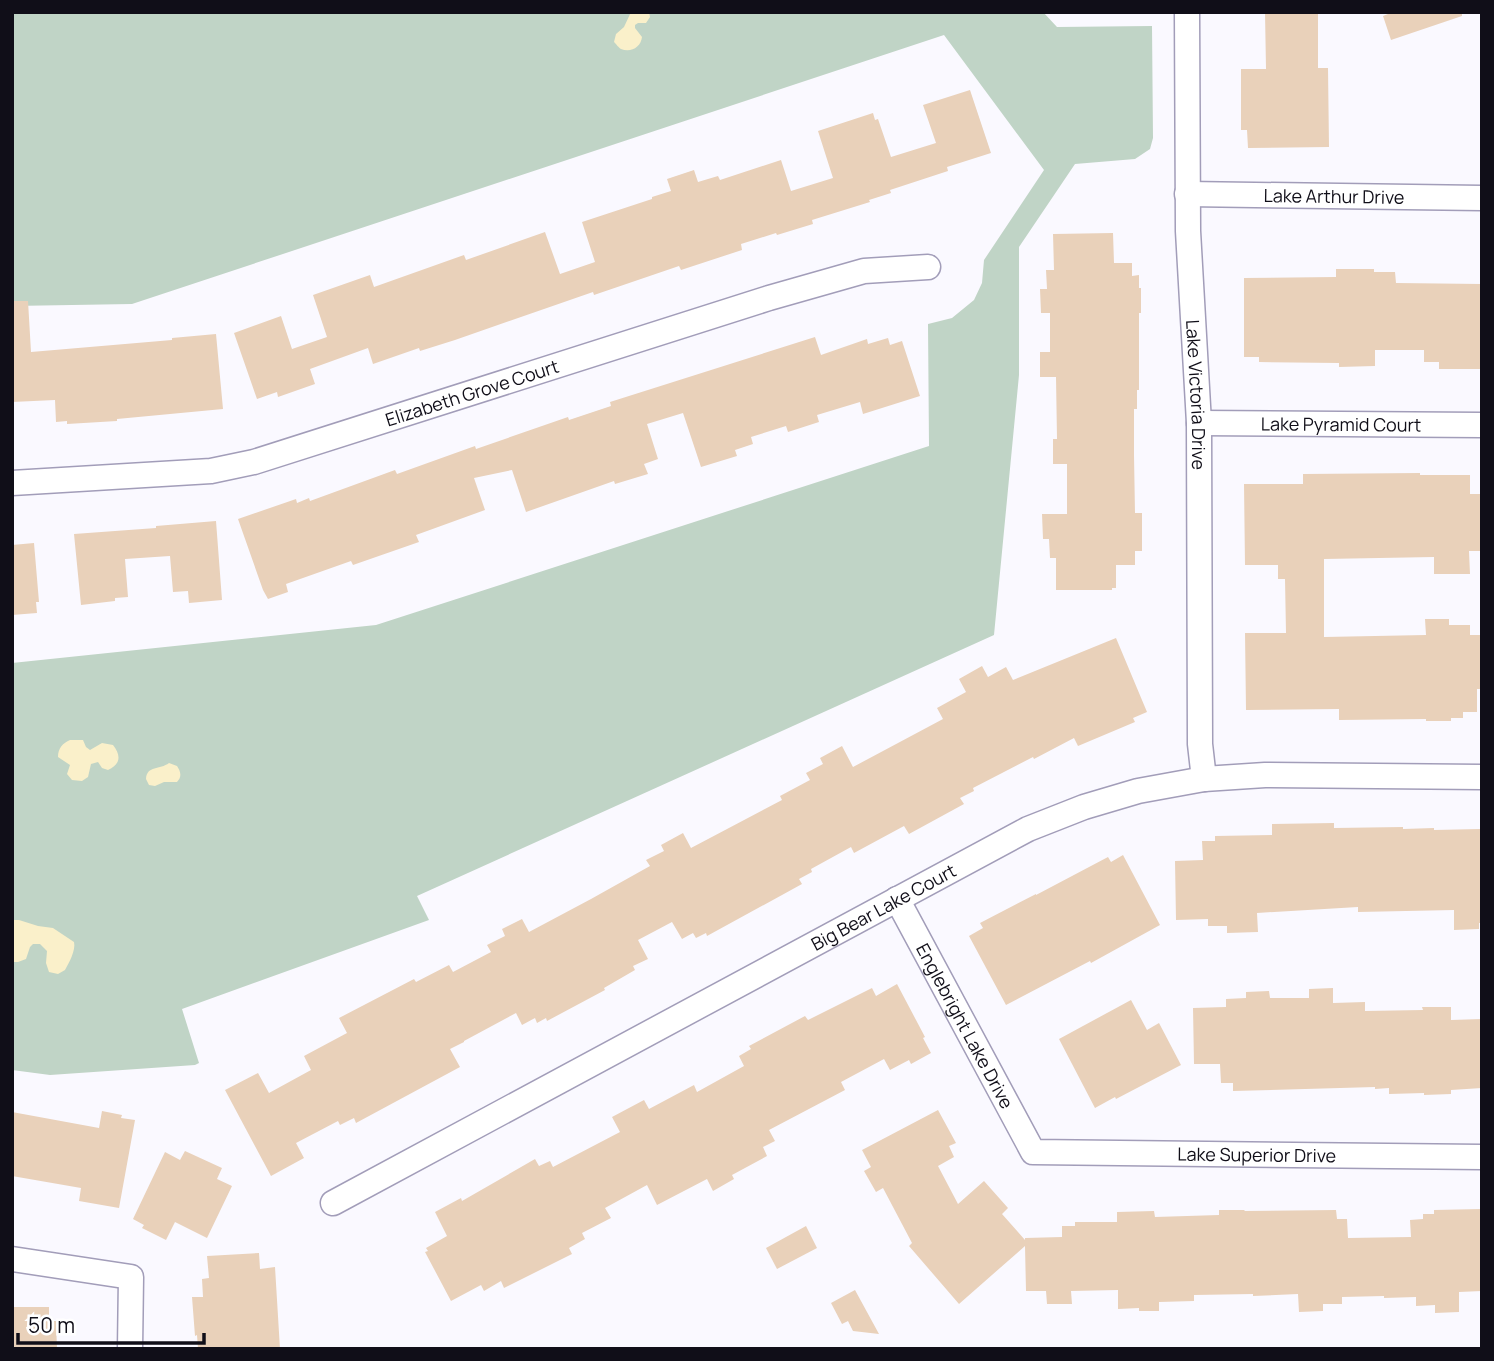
<svg xmlns="http://www.w3.org/2000/svg" width="1494" height="1361" viewBox="0 0 1494 1361" font-family="Manrope,sans-serif">
<rect width="100%" height="100%" fill="#faf9ff"/>
<!-- green -->
<path fill="#c0d4c6" d="M12 12H1043L1057 27 1152 26 1153 138 1150 149 1135 159 1075 164 1019 247V375L994 635 417 896 429 920 182 1009 199 1063 195 1065 50 1075 12 1070V663L376 625 929 446 928 324 952 318 974 300 982 283 984 260 1044 170 944 35 132 304 12 306Z"/>
<!-- sand -->
<g fill="#faf0ca">
<path d="M631 12H649L650 17 646 23H638L635 25V28L642 37C641 47 631 53 621 49 619 48 616 44 614 42L616 34 624 27Z"/>
<path d="M70 740H83L86 747 90 750 102 743 113 745C121 755 121 764 108 770L102 768 98 762 91 764 88 777 82 781 72 780 67 774 70 765 58 757C58 748 63 743 70 740Z"/>
<path d="M169 763 177 766C181 772 182 777 177 782H164L155 786 149 785 146 779C147 765 160 770 169 763Z"/>
<path d="M12 920H19L38 926 53 928 74 942C76 950 69 963 65 970L58 974 49 972 46 963 47 951 40 944H33L30 947 26 959 18 962H12Z"/>
</g>
<!-- building -->
<g fill="#e9d1ba">
<path d="M1265 12H1318V68H1328L1329 147 1248 148 1247 130H1241V69H1266Z"/>
<path d="M1393 12H1462V16L1391 40 1383 16Z"/>
<path d="M970 90 991 153 947 167 948 171 890 190 891 193 869 200 870 202 812 220 813 224 777 235 776 233 741 244 742 250 681 270 679 266 594 295 593 292 455 340 420 351 419 348 373 364 368 348 310 369 315 384 278 397 277 392 257 399 234 333 281 316 292 349 327 337 313 295 370 275 374 287 464 255 466 260 545 232 560 274 595 262 582 222 652 199V197L671 191 667 179 694 170 698 182 718 176 720 180 781 160 791 191 833 178 818 131 873 113 875 120 878 119 891 157 936 143 923 105Z"/>
<path d="M1113 233 1114 263H1132V276L1139 275V288H1141V313H1139V390H1137V409H1134V455L1135 513H1142V551H1135V565H1116V588H1112V590H1056V558H1050L1049 539H1043L1042 514H1067V464H1053V439H1057L1056 377H1040V352H1050V313H1041L1040 289H1047L1046 270H1054L1053 234Z"/>
<path d="M1336 269H1374V272H1395L1396 283 1482 284V369H1439V362H1424V350H1375V366L1339 367V363L1259 362V357H1244V278L1336 277Z"/>
<path d="M12 301H28L31 352 172 340V338L216 334 223 409 117 419V421L67 424V421L56 422 55 400 12 402Z"/>
<path d="M815 337 821 355 867 339 868 344 888 338 890 345 902 341 920 396 863 414 860 402 817 415 819 422 788 432 786 426 751 437 753 444 735 450 737 456 701 467 683 413 647 424 658 459 644 464 648 474 615 484 614 481 526 512 512 470 474 478 485 510 416 535 419 542 353 565 351 561 286 584 288 592 268 599 263 590 238 519 296 499 297 503 309 498 310 501 395 470 397 474 475 446 476 449 568 417 569 420 611 406 610 402Z"/>
<path d="M1420 473V475H1470V494H1482V551H1469L1470 574H1434V557L1324 559V637L1426 635 1425 619H1449V625H1470V635H1482V689H1477V712H1463V718H1451V721H1426V719L1339 720V709L1246 710 1245 633H1286L1285 579H1278V565H1245L1244 484H1303V474Z"/>
<path d="M216 521 222 600 189 603 188 591 173 592 170 556 125 559 128 597 115 598V601L81 605 74 534 156 528V526Z"/>
<path d="M34 543 39 602H36L37 613 12 615V545Z"/>
<path d="M1116 638 1147 712 1133 718 1135 722 1078 746 1074 738 1034 759 1033 757 973 788 974 791 960 798 964 804 909 834 904 826 854 853 851 847 811 869 812 872 799 879 802 884 707 936 706 933 696 938 693 933 682 939 672 922 638 940 648 959 633 966 635 970 604 988 605 990 547 1021 546 1018 537 1023 535 1018 522 1025 516 1013 464 1041V1042L450 1049 460 1067 356 1123 354 1118 340 1125 338 1121 296 1143 304 1158 271 1176 225 1090 258 1073 269 1093 311 1070 304 1056 347 1033 339 1018 414 979 416 982 449 965 453 972 491 952 487 945 505 936 502 929 522 919 529 932 591 899 650 866 646 860 664 851 661 845 683 833 691 848 782 800 780 796 810 780 806 773 823 764 820 758 842 746 853 767 943 719 937 708 966 692 959 679 982 666 988 677 1006 667 1013 680Z"/>
<path d="M1334 823V828L1403 827V829L1434 828V830L1480 829V833H1482V923H1479V929L1454 930V910L1358 912V907L1257 913 1258 932 1227 933V926H1208V919L1176 920 1175 861 1203 860 1202 841H1215V836L1272 835V824Z"/>
<path d="M1123 855 1160 925 1091 963 1090 961 1006 1005 969 936 983 928 980 923 1036 894V895L1108 857 1111 862Z"/>
<path d="M897 984 925 1037 923 1038 931 1053 911 1064 909 1060 890 1070 884 1059 841 1082 845 1090 769 1130 775 1141 763 1147 767 1156 732 1175 734 1179 713 1191 707 1179 657 1205 647 1185 605 1208 611 1218 582 1233 585 1239 569 1248 572 1254 504 1288 501 1281 484 1291 481 1285 451 1301 425 1252 428 1251 426 1248 447 1236 435 1212 461 1198 462 1201 535 1159 539 1166 550 1161 553 1167 620 1132 612 1117 644 1100 649 1109 694 1085 697 1092 744 1066 739 1056 751 1049 749 1046 805 1016 808 1020 872 988 876 996Z"/>
<path d="M1333 988V1003L1365 1002V1011L1423 1010 1422 1007H1451V1020L1482 1019V1088L1451 1090V1094L1424 1095V1093L1389 1094V1088L1375 1089V1087L1233 1091V1083H1221L1220 1064H1194L1193 1008 1226 1007V999L1246 998V992L1269 991 1270 998H1309V989Z"/>
<path d="M1131 1000 1147 1030 1159 1023 1181 1065 1116 1099 1115 1097 1095 1108 1059 1039Z"/>
<path d="M938 1110 956 1143 949 1146 954 1157 938 1166 958 1204 984 1181 1008 1208 1002 1214 1025 1240V1238L1062 1237V1226H1075V1222H1117V1212L1154 1211 1155 1217 1219 1215V1210H1244L1245 1211 1336 1210 1337 1219H1347L1348 1238 1411 1237 1410 1220 1423 1219V1214H1434V1210L1482 1209V1291L1459 1292V1312L1435 1313V1305L1416 1306V1297L1384 1298V1296L1342 1297V1304H1323V1311L1299 1312 1298 1294 1253 1296V1294L1194 1295V1301L1159 1302V1311H1139V1308L1118 1309V1290L1071 1291 1072 1304H1047L1046 1291H1026L1025 1246 959 1304 909 1246 912 1243 883 1188 876 1192 864 1171 871 1167 862 1150Z"/>
<path d="M102 1111 122 1115 121 1118 135 1120 119 1208 79 1201 81 1188 12 1176V1112L99 1128Z"/>
<path d="M185 1151 222 1168 217 1179 232 1186 207 1238 175 1222 166 1240 142 1228 144 1225 133 1219 165 1152 180 1160Z"/>
<path d="M806 1226 817 1248 777 1269 766 1248Z"/>
<path d="M259 1253 260 1269 275 1267 280 1349H198L197 1335 195 1336 192 1297H203L202 1279 209 1278 207 1256Z"/>
<path d="M855 1290 879 1334 853 1331 848 1321 842 1324 831 1303Z"/>
<path d="M12 1307H49V1321H56L57 1349H12Z"/>
</g>
<g fill="none" stroke-linecap="round" stroke-linejoin="round">
<!-- minor casing -->
<g stroke="#a29db9" stroke-width="27">
<g id="minor">
<path id="s1" d="M1187 12 1188 231 1199 423 1200 744 1204 779"/>
<path id="s2" d="M1187 194 1482 198"/>
<path id="s3" d="M1199 423 1482 425"/>
<path id="s4" d="M12 483 211 471 254 462 769 298 864 271 928 267"/>
<path id="s5" d="M897 899 1033 1152 1482 1157"/>
<path id="s6" d="M333 1203 1028 829 1084 807 1138 791 1204 779 1265 775 1482 777"/>
<path d="M12 1259 131 1277 130 1349"/>
</g>
</g>
<!-- minor -->
<use href="#minor" stroke="#fff" stroke-width="24"/>
</g>
<g text-anchor="middle" dominant-baseline="central" stroke-width="6" stroke-linejoin="round" paint-order="stroke">
<!-- street labels -->
<g font-size="18" fill="#100e18" stroke="#fff">
<text stroke="none"><textPath href="#s2" startOffset="147">Lake Arthur Drive</textPath></text>
<text stroke="none"><textPath href="#s4" startOffset="472">Elizabeth Grove Court</textPath></text>
<text stroke="none"><textPath href="#s1" startOffset="383">Lake Victoria Drive</textPath></text>
<text stroke="none"><textPath href="#s3" startOffset="142">Lake Pyramid Court</textPath></text>
<text stroke="none"><textPath href="#s6" startOffset="625">Big Bear Lake Court</textPath></text>
<text stroke="none"><textPath href="#s5" startOffset="144">Englebright Lake Drive</textPath></text>
<text stroke="none"><textPath href="#s5" startOffset="511">Lake Superior Drive</textPath></text>
</g>
</g>
<!-- border -->
<rect width="1494" height="1361" fill="none" stroke="#100e18" stroke-width="28"/>
<!-- scale -->
<path d="M18 1333v10h186v-10" fill="none" stroke="#100e18" stroke-width="3.5"/>
<text x="28" y="1333" font-size="21" fill="#100e18" stroke="#ffffff" stroke-width="5" paint-order="stroke">50 m</text>
</svg>
